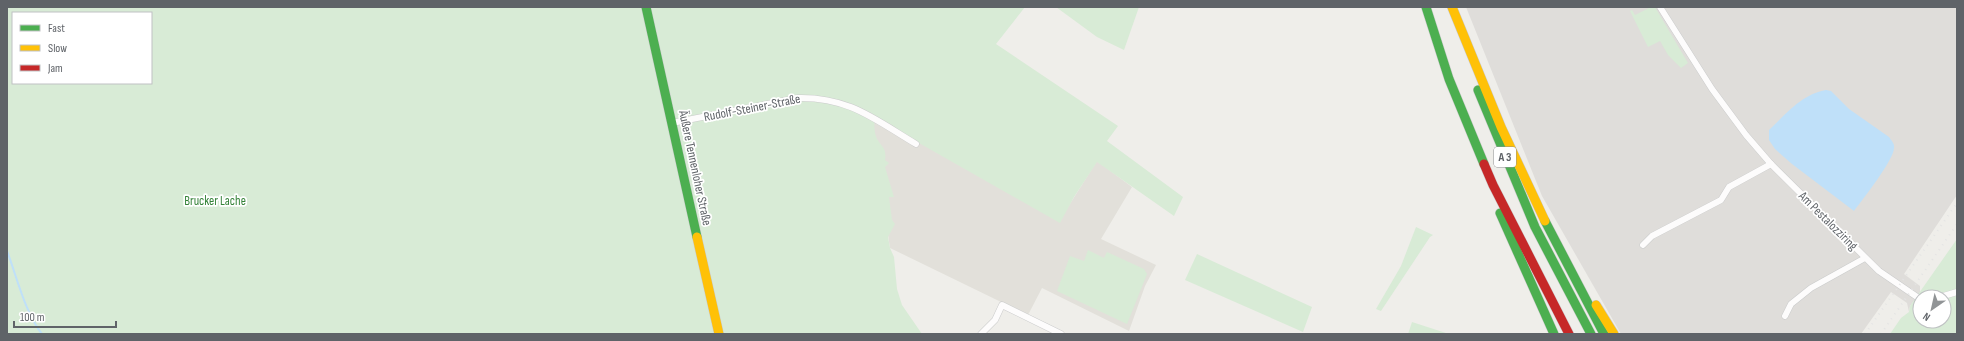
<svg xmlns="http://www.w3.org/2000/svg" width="1964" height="341" viewBox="0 0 1964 341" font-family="'Sofia Sans Condensed',sans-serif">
<rect width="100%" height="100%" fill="#efeeea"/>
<!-- industrial -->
<path fill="#dfddda" d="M1466 7H1957V195L1904 274 1920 286V293L1910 306 1909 312 1907 303 1891 292 1861 334H1621L1542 196Z"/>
<!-- education -->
<path fill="#e2e0da" d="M871 120 1068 207 1097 161 1132 187 1101 239 1156 265 1145 286 1129 331 1042 288 1028 315 890 248Z"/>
<!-- green -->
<g fill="#d8ebd6" fill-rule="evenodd">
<path d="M7 7H1025L996 44 1118 126 1107 141 1183 197 1174 216 1097 162 1074 197 1060 223 875 118C874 125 874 132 877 139 882 147 887 149 885 160L889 163 885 167 894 197H889L892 220 895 224 888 237 890 248 894 257 897 289 902 305 922 334H7ZM13 13H151V83H13Z"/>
<path d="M1056 7H1139L1124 50 1097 37Z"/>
<path d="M1651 7H1655L1688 63 1681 68 1668 55 1660 41 1648 47 1630 11 1632 10 1635 15Z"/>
<path d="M1416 227 1433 235 1430 237 1381 311 1376 309 1401 266Z"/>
<path d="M1957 239V334H1890L1901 318 1909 312 1910 306ZM1920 297H1944V321H1920Z"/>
<path d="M1088 250 1104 258 1107 252 1144 269 1147 274 1127 324 1057 291 1070 256 1084 261Z"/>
<path d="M1197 254 1312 307 1303 332 1185 280Z"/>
<path d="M1412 322 1449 334H1408Z"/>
</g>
<!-- water -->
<path fill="#bfe0f9" d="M1826 90 1831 91 1849 109 1889 137C1891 140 1895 144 1894 148 1894 160 1862 200 1854 211L1792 164 1775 149 1769 140V130C1786 114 1802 94 1826 90Z"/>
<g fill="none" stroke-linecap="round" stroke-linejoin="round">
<!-- stream -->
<path stroke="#bfe0f9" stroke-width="2" d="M7 251C17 277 25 313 42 334"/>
<!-- street casing -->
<g stroke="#cbcccc" stroke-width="7">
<g id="street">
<path d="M1660 7 1712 89 1746 135 1771 164 1879 271 1920 299"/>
<path d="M672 123 798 98C849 97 874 119 916 144"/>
<path d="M1643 245 1652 236 1721 200 1729 187 1771 164"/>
<path d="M1940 297 1957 292"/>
<path d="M1785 316 1791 304 1811 288 1865 258"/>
<path d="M981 334 995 320 1002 305 1061 334"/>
</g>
</g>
<!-- fast casing -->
<g stroke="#cacacb" stroke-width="10">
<g id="fast">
<path d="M646 7 697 237"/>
<path d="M1426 7 1449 79 1484 164"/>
<path d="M1478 90 1535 227 1591 334"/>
<path d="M1500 213 1554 334"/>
<path d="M1545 221 1604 334"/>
</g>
</g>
<!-- slow casing -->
<g stroke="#cacacb" stroke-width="10">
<g id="slow">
<path d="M1452 7 1501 127 1545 221"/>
<path d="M697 237 719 334"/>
<path d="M1596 305 1614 334"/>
</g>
</g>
<!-- jam casing -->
<g stroke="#cacacb" stroke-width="10">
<path id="jam" d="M1484 164 1493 185 1569 334"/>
</g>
<!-- street -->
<use href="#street" stroke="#fdfcfc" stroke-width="6"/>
<!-- fast -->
<use href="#fast" stroke="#4caf50" stroke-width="9"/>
<!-- slow -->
<use href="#slow" stroke="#ffc107" stroke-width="9"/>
<!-- jam -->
<use href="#jam" stroke="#c62828" stroke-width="9"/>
<!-- rail -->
<g stroke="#e4e4e4" stroke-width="2" stroke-dasharray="1 5" stroke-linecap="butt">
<path d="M1865 334 1957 203"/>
<path d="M1881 334 1957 224"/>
</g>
</g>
<g text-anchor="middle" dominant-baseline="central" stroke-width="3.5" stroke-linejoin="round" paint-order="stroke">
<!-- shield labels -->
<rect fill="#fff" stroke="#8f9295" stroke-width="1" x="1494" y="147" width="22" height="20" rx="3"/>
<g font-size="12" font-weight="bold" fill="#5f6368">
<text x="1505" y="157">A 3</text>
</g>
<!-- street labels -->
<g font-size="13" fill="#5f6368" stroke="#fff">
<text transform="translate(752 108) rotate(-11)">Rudolf-Steiner-Straße</text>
<text transform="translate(695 168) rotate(78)">Äußere Tennenloher Straße</text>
<text transform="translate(1828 221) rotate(45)">Am Pestalozziring</text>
</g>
<!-- park labels -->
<g font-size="13" fill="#348238" stroke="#fff">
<text x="215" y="201">Brucker Lache</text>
</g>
</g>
<!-- border -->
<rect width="1964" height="341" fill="none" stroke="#5f6368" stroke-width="16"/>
<!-- legend -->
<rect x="12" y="12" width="140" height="72" fill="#ffffff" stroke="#bfc1c3"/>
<rect x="20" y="25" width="20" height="6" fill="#4caf50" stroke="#bfc1c3"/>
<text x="48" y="32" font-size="12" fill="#5f6368">Fast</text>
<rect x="20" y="45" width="20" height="6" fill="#ffc107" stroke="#bfc1c3"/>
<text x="48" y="52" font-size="12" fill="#5f6368">Slow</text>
<rect x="20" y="65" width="20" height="6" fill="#c62828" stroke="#bfc1c3"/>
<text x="48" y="72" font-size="12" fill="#5f6368">Jam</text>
<!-- north arrow -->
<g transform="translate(1932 309) rotate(214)"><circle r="19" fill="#ffffff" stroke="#bfc1c3"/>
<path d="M0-3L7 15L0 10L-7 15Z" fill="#919496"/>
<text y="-6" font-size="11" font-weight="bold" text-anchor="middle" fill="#5f6368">N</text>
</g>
<!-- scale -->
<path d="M14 321v6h102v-6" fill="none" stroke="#5f6368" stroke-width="2"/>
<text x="20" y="321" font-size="12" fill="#5f6368" stroke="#ffffff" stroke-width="3" paint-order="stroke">100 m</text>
</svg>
